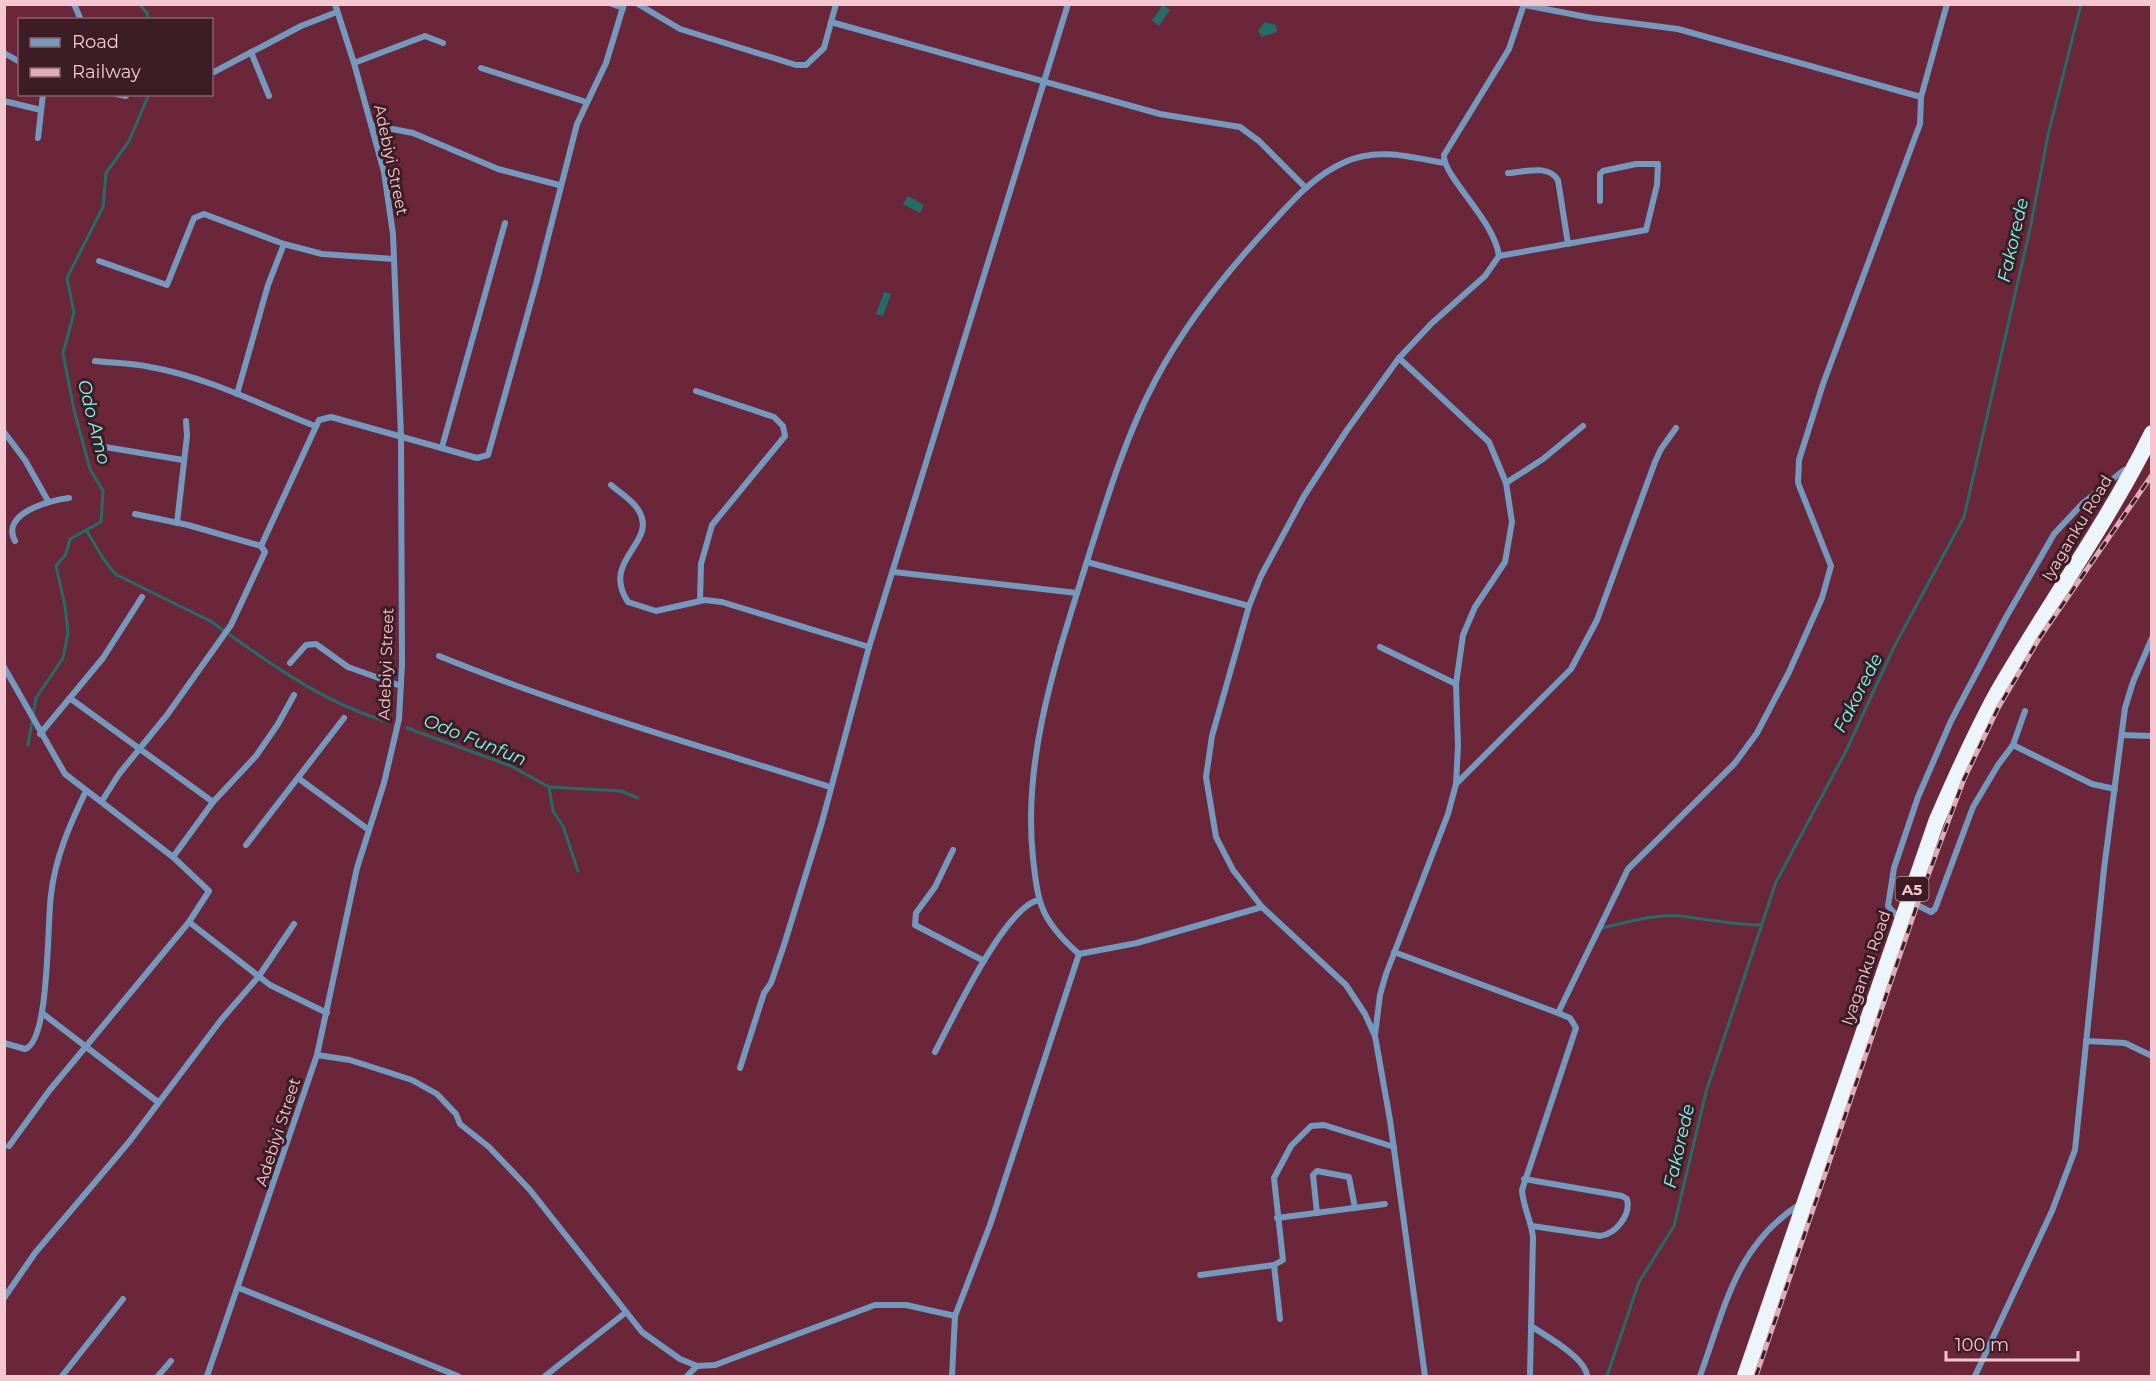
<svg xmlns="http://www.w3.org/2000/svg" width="2156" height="1381" viewBox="0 0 2156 1381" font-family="Montserrat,sans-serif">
<rect width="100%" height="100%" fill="#6c263a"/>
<!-- water -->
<g fill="#1f6e67">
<path d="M1163 5 1170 10 1159 26 1152 20Z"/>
<path d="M1265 22 1276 25 1277 32 1261 37 1258 30Z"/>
<path d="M908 196 924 205 920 213 903 204Z"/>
<path d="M884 292 891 294 883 316 876 314Z"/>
</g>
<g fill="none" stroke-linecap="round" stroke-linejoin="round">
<!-- stream -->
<g stroke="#1f6e67" stroke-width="3">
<path d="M139 4 147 13 148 20"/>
<path d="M86 530C96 545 104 564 117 575L212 622 224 631"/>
<path d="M230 635C279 670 331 706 389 722"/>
<path d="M407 728 511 766 549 787 621 791 638 798"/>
<path d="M28 745 36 698 63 658 68 633 65 606 56 566 66 554 70 539 101 522 103 491 90 469 74 410 63 353 74 313 67 278 103 207 106 173 129 141 149 94"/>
<path d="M549 787 553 811 563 826 578 871"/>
<path d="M1601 928C1625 923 1653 914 1679 916 1707 919 1733 925 1762 925"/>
<path d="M1607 1376 1639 1282 1674 1226 1706 1092 1776 882 1846 751 1894 647 1964 517 2030 229 2048 135 2081 4"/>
</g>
<!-- minor -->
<g stroke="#729abe" stroke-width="6">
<path d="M74 4 81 20"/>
<path d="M612 4 623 8"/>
<path d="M638 4 680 29 796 65H806L824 48 836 4"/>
<path d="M1524 5 1592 18 1678 29 1921 97"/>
<path d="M831 22 1160 114 1240 127 1259 141 1306 188"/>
<path d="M251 52 269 96"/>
<path d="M4 53 20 62"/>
<path d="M354 63 425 36 443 43"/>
<path d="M481 68 586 102"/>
<path d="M212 73 301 26 337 12"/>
<path d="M116 94 126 96"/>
<path d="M4 101 41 110"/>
<path d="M372 125 413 133 498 169 559 185"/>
<path d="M38 138 43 94"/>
<path d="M1508 173C1525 172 1548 164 1558 180L1568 244"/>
<path d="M1499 256 1646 230 1657 185 1658 164H1636L1603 171 1600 174V201"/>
<path d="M99 261 167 285 194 218 204 214 284 244 322 254 394 259"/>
<path d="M95 361C113 363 132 363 150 367 207 377 261 405 315 426"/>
<path d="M696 391 774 417 783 426 785 436 712 525 701 564 700 601"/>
<path d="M237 394 268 285 284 244"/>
<path d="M4 432 25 460 48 501"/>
<path d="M105 447 183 460"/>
<path d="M442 447 505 223"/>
<path d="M1506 483 1543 459 1583 426"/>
<path d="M611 485C620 493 633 500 639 511 658 543 600 560 628 602L656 611 705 600 722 602 869 647"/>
<path d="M135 514 188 525 261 546"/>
<path d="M177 523 187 436 186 421"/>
<path d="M15 541C0 514 49 500 69 498"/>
<path d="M1087 562 1249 606"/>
<path d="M894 572 1077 593"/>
<path d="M1380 647 1456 684"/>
<path d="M439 656C567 708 699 746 830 787"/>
<path d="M290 663 306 645 316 644 348 667 401 686"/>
<path d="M4 667 65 774 173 857 209 891 189 922 49 1091 9 1146"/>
<path d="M71 699 213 802"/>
<path d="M40 734 103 658 142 597"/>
<path d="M2122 735 2152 736"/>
<path d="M2013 745 2092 784 2115 789"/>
<path d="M298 778 369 830"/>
<path d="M1456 784 1571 669 1597 620 1655 462 1661 449 1676 428"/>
<path d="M102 801 119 774 167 715 231 625 265 552 261 546 319 420 331 417 477 458 488 455 536 284 577 124 606 63 624 4"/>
<path d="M246 845 344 718"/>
<path d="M953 850 935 887 916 913 915 925 984 961"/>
<path d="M173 857 213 802 256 756 278 724 294 695"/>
<path d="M1909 905H1917L1931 912 1935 909 1973 807 1998 765 2013 745 2025 711"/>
<path d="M1262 907 1137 943 1079 954C1064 941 1049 926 1042 907 1036 892 1035 874 1033 858 1022 756 1058 655 1088 558 1107 498 1126 435 1156 379 1187 321 1227 271 1272 223 1294 199 1315 175 1345 162 1377 147 1411 157 1444 163"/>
<path d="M1900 919 1888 906 1894 868 1918 797 1951 721 2005 619 2054 534 2083 503 2124 470 2130 472"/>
<path d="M189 922 270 985 327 1013"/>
<path d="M1394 952 1558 1013 1570 1018 1576 1028 1522 1190C1523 1207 1531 1220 1533 1237L1530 1376"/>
<path d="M42 1013 158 1102"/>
<path d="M1558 1013 1628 869 1735 763 1757 733 1789 672 1822 598 1831 566 1798 483 1799 460 1823 384 1920 124 1921 97 1947 4"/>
<path d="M1375 1035 1380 995 1386 974 1448 814 1456 784 1458 746 1456 684 1463 635 1475 607 1505 562 1512 522 1506 483 1489 442 1399 358"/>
<path d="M2086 1041 2125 1043 2152 1056"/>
<path d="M4 1043 25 1049C50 1042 47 921 51 895 55 858 70 824 86 791"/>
<path d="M935 1052C952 1020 1005 906 1039 900"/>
<path d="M317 1055 350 1060 412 1080 437 1094 456 1114 460 1124 489 1147 530 1190 642 1332 680 1359 697 1366 715 1365 875 1305H906L955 1316"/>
<path d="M740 1068 764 993 771 983 784 945 822 822 869 647 1068 4"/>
<path d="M1524 1179 1622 1196 1627 1199C1631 1215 1616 1234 1600 1236L1532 1226"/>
<path d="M1317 1213 1313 1175 1317 1171 1349 1177 1355 1208"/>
<path d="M1277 1218 1385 1204"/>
<path d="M1274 1265 1280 1319"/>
<path d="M1200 1275 1274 1265 1283 1260 1274 1178 1291 1146 1311 1126 1324 1125 1394 1147"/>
<path d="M239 1288 458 1376"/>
<path d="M4 1298 35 1253 129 1142 221 1020 259 976 294 924"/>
<path d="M1531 1326C1546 1336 1586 1358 1587 1376"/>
<path d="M62 1376 123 1299"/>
<path d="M158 1376 171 1361"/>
<path d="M207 1376 317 1055 357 868 384 783 399 719 402 664 401 436 393 234 384 172 354 63 335 4"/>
<path d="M545 1376 625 1313"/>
<path d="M687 1376 697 1366"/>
<path d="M952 1376 955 1316 990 1225 1079 954"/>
<path d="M1425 1376 1390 1120 1375 1036 1365 1014 1346 985 1262 907 1233 870 1216 837 1206 777 1212 736 1249 606 1261 576 1304 496 1347 430 1399 358 1432 323 1485 276 1499 256C1494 219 1443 177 1444 155L1509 49 1524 4"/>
<path d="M1700 1376C1725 1308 1735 1246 1800 1204"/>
<path d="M1975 1376 2052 1211 2075 1150 2104 869 2125 708 2133 682 2152 638"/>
</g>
<!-- trunk -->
<path stroke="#ecf4fc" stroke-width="16" d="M1745 1376 1936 822C1955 778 1974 735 1997 693 2047 606 2107 524 2152 433"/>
<!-- rail casing -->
<g stroke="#ddadb7" stroke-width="5">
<path id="rail" d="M1756 1376 1917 905 1964 779 1998 708 2040 637 2152 475"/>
</g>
<!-- rail -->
<use href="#rail" stroke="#3d1d25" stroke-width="3" stroke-dasharray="9" stroke-linecap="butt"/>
</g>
<g text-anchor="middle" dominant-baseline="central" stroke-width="6" stroke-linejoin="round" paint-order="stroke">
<!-- shield labels -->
<rect fill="#3d1d25" stroke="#bc949c" stroke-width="1.5" x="1895.5" y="877" width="33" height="24" rx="4.5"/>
<g font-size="15" font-weight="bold" fill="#f3c7cf">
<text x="1912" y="889">A5</text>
</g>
<!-- street labels -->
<g font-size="16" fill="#f3c7cf" stroke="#3d1d25">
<text transform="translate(391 160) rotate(78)">Adebiyi Street</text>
<text transform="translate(2077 528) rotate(-59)">Iyaganku Road</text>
<text transform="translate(386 664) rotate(-88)">Adebiyi Street</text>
<text transform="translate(1866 968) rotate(-71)">Iyaganku Road</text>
<text transform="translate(278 1132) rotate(-72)">Adebiyi Street</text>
</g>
<!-- water labels -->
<g font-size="18" font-style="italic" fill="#71feef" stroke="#3d1d25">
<text transform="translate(2013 240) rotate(-77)">Fakorede</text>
<text transform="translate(94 422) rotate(76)">Odo Amo</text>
<text transform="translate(1858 693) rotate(-63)">Fakorede</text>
<text transform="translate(475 740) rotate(22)">Odo Funfun</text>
<text transform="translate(1679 1146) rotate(-77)">Fakorede</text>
</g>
</g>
<!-- border -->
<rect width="2156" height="1381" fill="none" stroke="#f3c7cf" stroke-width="12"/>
<!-- legend -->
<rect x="18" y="18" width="195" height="78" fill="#3d1d25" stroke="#866169" stroke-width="1.5"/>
<rect x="30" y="38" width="30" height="9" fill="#729abe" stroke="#866169" stroke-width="1.5"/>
<text x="72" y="48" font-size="18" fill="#f3c7cf">Road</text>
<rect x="30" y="68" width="30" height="9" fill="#ddadb7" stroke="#866169" stroke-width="1.5"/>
<text x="72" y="78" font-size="18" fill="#f3c7cf">Railway</text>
<!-- scale -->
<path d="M1946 1351v9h132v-9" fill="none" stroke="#f3c7cf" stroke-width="3"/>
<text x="1955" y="1351" font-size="18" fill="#f3c7cf" stroke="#3d1d25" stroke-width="4.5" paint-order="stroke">100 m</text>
</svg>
